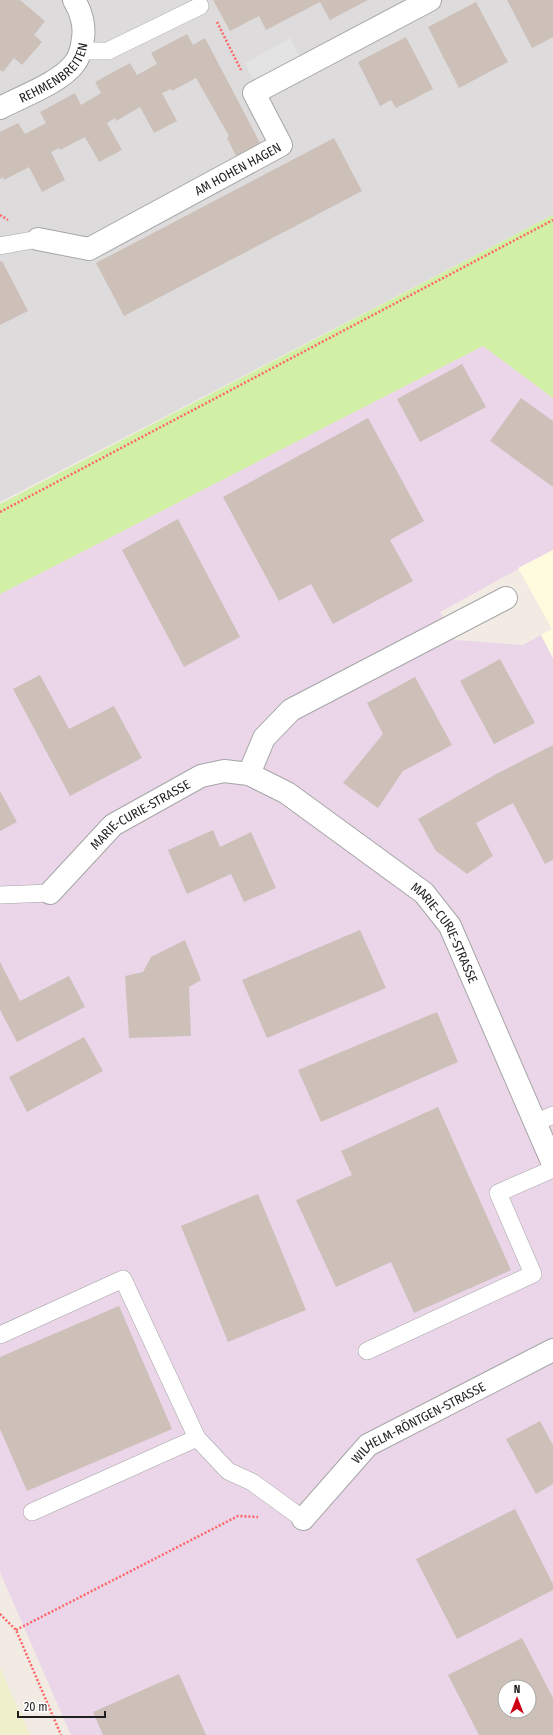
<svg xmlns="http://www.w3.org/2000/svg" width="553" height="1735" viewBox="0 0 553 1735" font-family="'Fira Sans Condensed',sans-serif">
<rect width="100%" height="100%" fill="#f1ebe4"/>
<!-- residential -->
<path fill="#dddbdc" d="M0 0H553V215L0 502Z"/>
<!-- industrial -->
<path fill="#ead5e9" fill-rule="evenodd" d="M483 346 553 398V550L440 612 455 640 523 645 541 635 553 658V1735H71L0 1572V594ZM505 1687H529V1711H505Z"/>
<!-- education -->
<path fill="#fffbde" d="M553 550V658L541 635 552 629 518 568Z"/>
<!-- farmland -->
<path fill="#f1f0cd" d="M0 1668 30 1735H0Z"/>
<!-- grass -->
<path fill="#d2f0a5" d="M553 215V398L483 346 0 594V504Z"/>
<!-- parking -->
<path fill="#e3e3e3" d="M290 38 300 57 254 81 245 63Z"/>
<!-- building -->
<g fill="#cdc0b9" fill-rule="evenodd">
<path d="M0 0H20L45 21 34 35 42 42 22 65 14 58 3 72 0 70Z"/>
<path d="M213 0H368L330 20 320 2 266 30 259 16 230 31Z"/>
<path d="M507 0H553V37L532 48Z"/>
<path d="M476 2 508 62 459 88 428 27Z"/>
<path d="M187 34 193 45 205 38 260 143 236 156 227 138 229 136 196 78 172 91 171 89 162 93 177 121 154 133 140 107 116 121 115 118 107 123 122 150 99 162 85 137 60 150 59 148 51 152 65 180 42 192 29 167 4 180 3 177 0 179V132L18 123 25 134 46 123 40 112 75 93 81 105 101 93 95 82 130 63 137 75 157 64 151 53Z"/>
<path d="M406 37 433 89 396 108 391 100 380 106 358 62Z"/>
<path d="M334 138 362 191 124 316 96 263Z"/>
<path d="M2 261 28 311 0 325V262Z"/>
<path d="M462 364 486 407 420 442 397 399Z"/>
<path d="M521 398 553 421V487L490 441Z"/>
<path d="M368 418 424 521 390 540 413 581 333 624 311 584 279 601 223 497Z"/>
<path d="M178 519 240 637 184 667 122 550Z"/>
<path d="M500 659 535 723 494 744 460 681Z"/>
<path d="M40 675 69 729 114 706 142 758 70 796 13 689Z"/>
<path d="M415 677 452 745 403 771 378 808 343 783 383 734 367 703Z"/>
<path d="M553 745V860L545 864 513 803 476 823 493 856 467 874 436 851 418 819 498 773Z"/>
<path d="M0 791 17 822 0 831Z"/>
<path d="M213 830 220 847 251 832 276 888 244 902 231 874 187 894 168 850Z"/>
<path d="M360 930 386 988 267 1038 242 980Z"/>
<path d="M185 940 201 980 189 987 191 1036 129 1038 125 976 143 972 151 957Z"/>
<path d="M0 962 20 1001 69 976 85 1007 17 1042 0 1010Z"/>
<path d="M437 1012 458 1062 321 1122 298 1070Z"/>
<path d="M84 1037 103 1071 27 1112 9 1077Z"/>
<path d="M438 1107 511 1270 414 1313 391 1262 336 1287 296 1200 352 1175 341 1151Z"/>
<path d="M258 1194 306 1310 228 1342 181 1226Z"/>
<path d="M119 1306 172 1429 27 1491 0 1429V1357Z"/>
<path d="M540 1421 553 1445V1484L536 1494 506 1439Z"/>
<path d="M515 1509 553 1584V1590L457 1639 416 1559Z"/>
<path d="M522 1638 553 1698V1735H479L448 1675ZM505 1687H529V1711H505Z"/>
<path d="M179 1674 206 1735H103L93 1712Z"/>
</g>
<g fill="none" stroke-linecap="round" stroke-linejoin="round">
<!-- lane casing -->
<g stroke="#a6a6a6" stroke-width="18">
<g id="lane">
<path d="M81 51H108L200 6"/>
<path d="M0 246 38 239"/>
<path d="M0 895 50 893"/>
<path d="M535 1123 553 1115"/>
<path d="M0 1335 123 1279 197 1438 228 1471 252 1482 303 1519"/>
<path d="M367 1351 533 1274 498 1193 553 1169"/>
<path d="M32 1512 197 1438"/>
</g>
</g>
<!-- street casing -->
<g stroke="#a6a6a6" stroke-width="24">
<g id="street">
<path id="s1" d="M0 108C21 97 61 82 74 64 80 57 82 48 83 38 85 26 81 11 74 0"/>
<path id="s2" d="M38 239 89 249 281 145 254 93 430 0"/>
<path d="M249 774 264 738 291 710 506 598"/>
<path id="s3" d="M50 893 113 825 201 776 224 771 249 774 287 793 424 893 450 926 553 1164"/>
<path id="s4" d="M303 1519 368 1445 553 1350"/>
</g>
</g>
<!-- path -->
<g stroke="#ff6667" stroke-width="2.5" stroke-dasharray="2 2" stroke-linecap="butt">
<path d="M217 22 241 70"/>
<path d="M0 215 8 220"/>
<path d="M0 512 553 220"/>
<path d="M0 1614 16 1630 61 1735"/>
<path d="M16 1630 238 1516 258 1517"/>
</g>
<!-- lane -->
<use href="#lane" stroke="#fff" stroke-width="17"/>
<!-- street -->
<use href="#street" stroke="#fff" stroke-width="22"/>
</g>
<g text-anchor="middle" dominant-baseline="central" stroke-width="4" stroke-linejoin="round" paint-order="stroke">
<!-- street labels -->
<g font-size="13" fill="#1f1f1f" stroke="#fff">
<text stroke="none"><textPath href="#s1" startOffset="66">REHMENBREITEN</textPath></text>
<text stroke="none"><textPath href="#s2" startOffset="221">AM HOHEN HAGEN</textPath></text>
<text stroke="none"><textPath href="#s3" startOffset="121">MARIE-CURIE-STRASSE</textPath></text>
<text stroke="none"><textPath href="#s3" startOffset="499">MARIE-CURIE-STRASSE</textPath></text>
<text stroke="none"><textPath href="#s4" startOffset="153">WILHELM-RÖNTGEN-STRASSE</textPath></text>
</g>
</g>
<!-- north arrow -->
<g transform="translate(517 1699)"><circle r="19" fill="#ffffff" stroke="#a5a5a5"/>
<path d="M0-3L7 15L0 10L-7 15Z" fill="#cd0016"/>
<text y="-6" font-size="11" font-weight="bold" text-anchor="middle" fill="#1f1f1f">N</text>
</g>
<!-- scale -->
<path d="M18 1711v6h87v-6" fill="none" stroke="#1f1f1f" stroke-width="2"/>
<text x="24" y="1711" font-size="12" fill="#1f1f1f" stroke="#ffffff" stroke-width="3" paint-order="stroke">20 m</text>
</svg>
